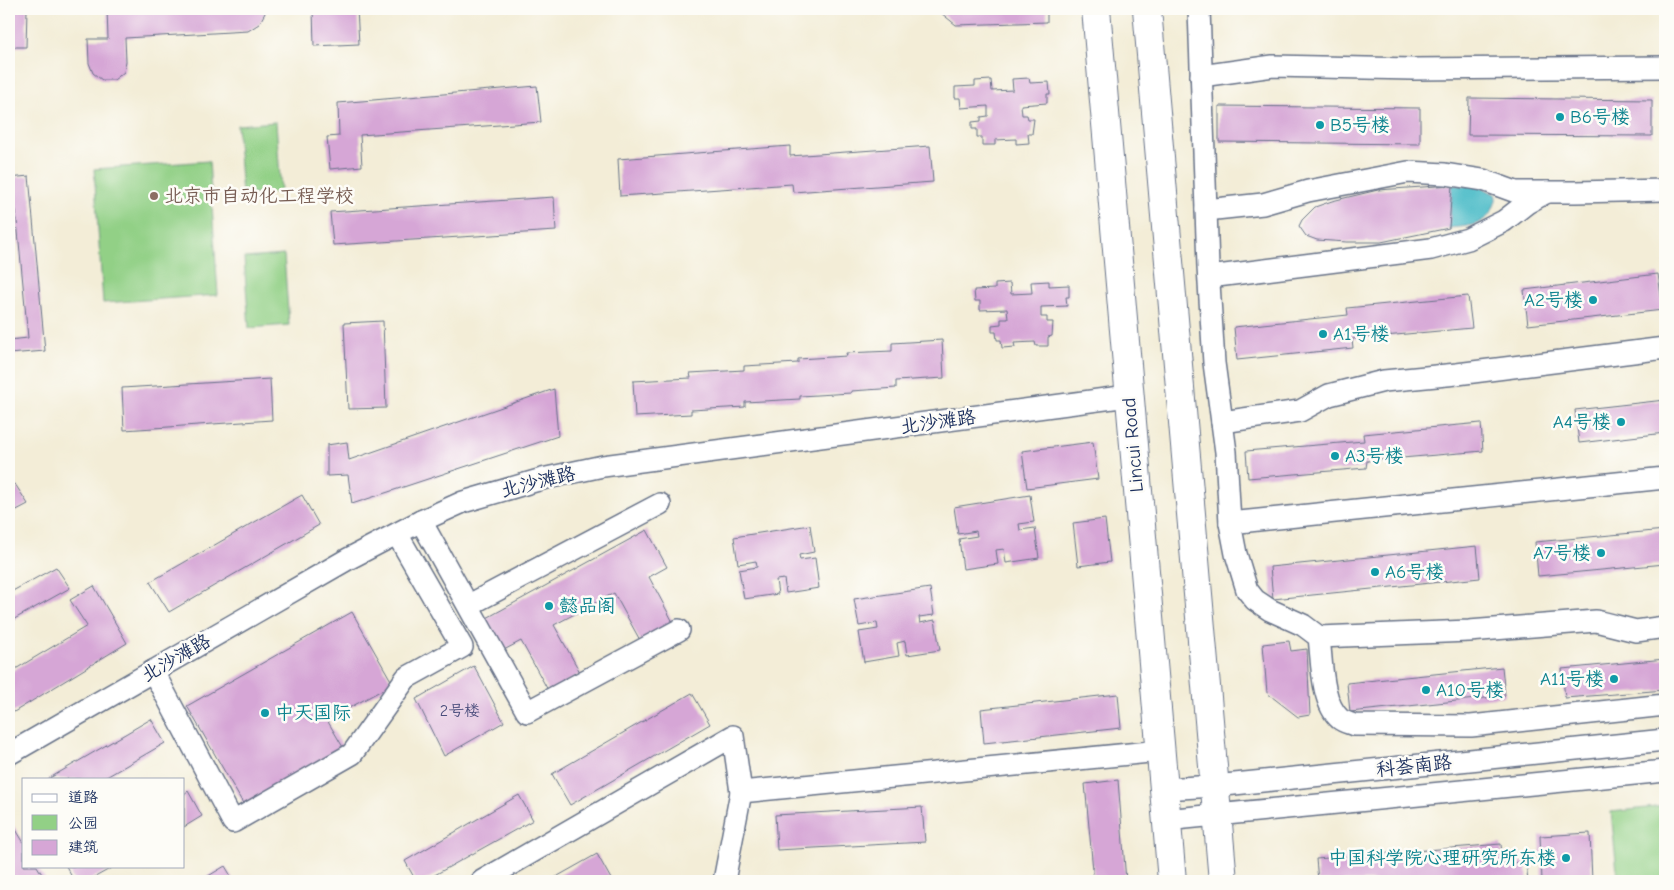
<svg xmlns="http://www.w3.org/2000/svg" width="1674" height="890" viewBox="0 0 1674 890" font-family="'Comic Neue','LXGW WenKai TC',sans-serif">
<rect width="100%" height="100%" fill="#fdfcf7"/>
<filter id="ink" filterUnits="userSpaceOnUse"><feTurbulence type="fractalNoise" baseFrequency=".02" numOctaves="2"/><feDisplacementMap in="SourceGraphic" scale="10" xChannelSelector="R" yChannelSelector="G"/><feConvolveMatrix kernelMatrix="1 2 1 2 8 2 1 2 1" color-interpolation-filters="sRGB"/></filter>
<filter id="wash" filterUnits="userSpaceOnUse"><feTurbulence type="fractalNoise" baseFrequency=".0096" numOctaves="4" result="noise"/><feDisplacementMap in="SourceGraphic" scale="20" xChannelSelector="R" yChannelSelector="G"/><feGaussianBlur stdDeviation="1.12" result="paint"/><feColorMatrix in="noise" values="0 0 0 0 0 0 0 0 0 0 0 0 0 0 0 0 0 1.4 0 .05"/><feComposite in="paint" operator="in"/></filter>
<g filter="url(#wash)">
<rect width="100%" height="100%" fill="#f3edd7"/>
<!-- green -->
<g fill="#92d086" stroke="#568072">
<path d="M276 122 281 192 242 195 237 125Z"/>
<path d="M209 161 218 295 103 303 94 169Z"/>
<path d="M284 255 289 325 249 328 244 258Z"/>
<path d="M1665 806V881H1618L1611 812Z"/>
</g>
<!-- water -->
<path fill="#50bdc9" stroke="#367694" d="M1452 185 1479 186 1495 194C1497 199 1496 201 1494 206 1487 226 1469 226 1449 228Z"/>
<g id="blocks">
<!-- building -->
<g fill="#d6a6d6">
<path d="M9 9H27L26 47H9Z"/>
<path d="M107 9H264L265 13 259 24 248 31 125 38 126 61 124 72 114 80H102L93 73 89 63 88 39H108Z"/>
<path d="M313 9H357L359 44 314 46Z"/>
<path d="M936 9H1047V22L956 25Z"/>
<path d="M1029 78 1030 83 1049 82 1050 94H1047V103L1021 105 1022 115H1027L1028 119H1034L1032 134H1028L1029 143 1016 144V139L995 140V145H982V137H977V129H972V122L981 121V117L988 116V106L961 108 960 98H955V87L975 86V81L991 80 992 91 1013 90 1012 79Z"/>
<path d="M537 86 541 122 360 135 362 166 330 169 327 137 339 136 338 103Z"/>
<path d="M1469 98 1652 100V136L1468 135Z"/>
<path d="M1219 106 1420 108V144L1219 142Z"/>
<path d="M790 146V156L930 146 933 182 793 192 792 184 620 196 618 159Z"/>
<path d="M29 176 45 351 9 354V340L28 338 16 210 9 211V178Z"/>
<path d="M1452 185 1449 228 1381 242H1347L1317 240 1306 236 1299 226 1302 220 1315 207 1332 201 1378 190Z"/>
<path d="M554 197 556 231 333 245 330 212Z"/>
<path d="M1658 274 1663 310 1528 325 1524 290Z"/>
<path d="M1049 281V286L1069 285V297H1066L1067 306 1041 307V317H1047V322H1053L1052 336 1048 337V346H1036L1035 342 1014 343 1015 347 1002 348 1001 340H997L996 332H992V325L1001 324V319H1008L1007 309 980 310V301H975L974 290 995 289V284L1010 283 1011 294 1032 293 1031 282Z"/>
<path d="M1468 296 1472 328 1352 339 1353 348 1237 360 1234 327 1348 315 1347 308Z"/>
<path d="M383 321 386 408 348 409 344 323Z"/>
<path d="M942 340 944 378 896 381V388L851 391V393L800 396V399L745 402V407L691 410V414L635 417 633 381 691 378 690 373 744 370V366L798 363V359L847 356 846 353 892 351V343Z"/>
<path d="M270 379 272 420 124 430 122 388Z"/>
<path d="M554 389 558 436 352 504 348 475 327 476V445L347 442 349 460Z"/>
<path d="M1665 400V433L1579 443 1575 410Z"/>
<path d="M1481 423 1483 451 1367 461 1366 468 1248 478 1246 451 1364 441 1363 434Z"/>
<path d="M1093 442 1098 479 1027 488 1022 451Z"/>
<path d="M15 484 28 504 9 514V488Z"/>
<path d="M302 495 319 525 169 612 150 582Z"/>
<path d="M1030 495 1034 522 1019 524 1020 530 1035 528 1039 558 1006 563 1004 549 996 550 998 564 963 569 959 539 977 536 976 531 958 534 954 507Z"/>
<path d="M1105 519 1110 562 1078 566 1073 523Z"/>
<path d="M810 525 814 552 799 555 800 560 815 558 819 588 786 593 784 579 776 580 778 594 744 599 739 570 757 567 756 561 738 564 734 537Z"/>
<path d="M647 530 667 567 649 577 674 624 641 642 614 593 554 625 581 674 549 692 521 641 502 651 485 619Z"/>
<path d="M1665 530V564L1538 576 1535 542Z"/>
<path d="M1477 546 1480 578 1273 599 1270 567Z"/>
<path d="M56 567 70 588 9 622V593Z"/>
<path d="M94 586 127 643 9 715V673L87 626 70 600Z"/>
<path d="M930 588 934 615 919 617 920 623 935 620 940 650 907 655 905 641 897 643 899 656 864 662 859 632 878 629 877 623 859 626 854 599Z"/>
<path d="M352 612 393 684 327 720 347 754 248 812 187 706Z"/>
<path d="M1289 641 1291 651 1307 649 1310 715 1298 717 1267 693 1263 644Z"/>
<path d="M1665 659V690L1565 698 1562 669Z"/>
<path d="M474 666 504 722 444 756 416 699Z"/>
<path d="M1502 667 1505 696 1350 712 1347 683Z"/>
<path d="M692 693 710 724 570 805 552 774Z"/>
<path d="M1118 694 1121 728 984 743 981 709Z"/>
<path d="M151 719 165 743 103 779H48Z"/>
<path d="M1118 780 1126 881H1094L1085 784Z"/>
<path d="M188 791 202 816 184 827V794Z"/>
<path d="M519 795 533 820 424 881H416L405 861Z"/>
<path d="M922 807 925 842 777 850 775 815Z"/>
<path d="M9 818 24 843V866H37L46 881H9Z"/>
<path d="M1590 833 1592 881H1542L1540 836Z"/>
<path d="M1501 844 1503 864 1526 862 1528 881H1318L1316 859Z"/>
<path d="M597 854 611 879 606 881H549Z"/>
<path d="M66 866H115L88 881H74Z"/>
<path d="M225 866 234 881H200Z"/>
</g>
</g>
</g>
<g filter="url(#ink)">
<use href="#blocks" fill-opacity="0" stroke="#677288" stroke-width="1"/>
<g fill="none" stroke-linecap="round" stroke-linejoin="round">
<!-- minor casing -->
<g stroke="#677288" stroke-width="24">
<g id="minor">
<path d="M1199 9 1208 267 1214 363 1226 452 1230 523 1236 554 1247 590 1255 600 1270 610 1303 625 1319 637C1322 661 1321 702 1340 719 1344 722 1349 723 1354 725L1471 726 1665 705"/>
<path d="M1201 76 1273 66 1412 69 1665 67"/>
<path d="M1206 210 1263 204 1308 191 1408 172 1445 174 1483 180 1516 192H1575L1665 190"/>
<path d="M1209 277 1431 249 1468 239 1504 221 1527 203 1547 192"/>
<path d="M1222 422 1300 411 1329 395 1384 381 1457 374 1665 348"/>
<path d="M421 521 527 712 679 630"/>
<path d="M1230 523 1665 478"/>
<path d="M469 605 660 504"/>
<path d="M1319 637 1469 631 1596 621 1636 631 1665 627"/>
<path d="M153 671 233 822 352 754 406 678 462 647 397 534"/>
<path d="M9 754 348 559 421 521 463 502 542 479 603 466 1128 396"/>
<path d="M1163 789 1215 786 1665 740"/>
<path d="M741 792 1160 751"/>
<path d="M1165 820 1665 771"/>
<path d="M482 881 733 736 741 792 724 881"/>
</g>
</g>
<!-- major casing -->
<g stroke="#677288" stroke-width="30">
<g id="major">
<path d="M1096 9 1172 881"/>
<path d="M1147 9 1223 881"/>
</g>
</g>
<!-- minor -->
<use href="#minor" stroke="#fff" stroke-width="21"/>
<!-- major -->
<use href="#major" stroke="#fff" stroke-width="28"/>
</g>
</g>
<!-- markers -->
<g fill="#0f9aa8" stroke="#fdfcf7" stroke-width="2">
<circle cx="1560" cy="117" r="5"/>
<circle cx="1320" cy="125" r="5"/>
<circle cx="1593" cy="300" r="5"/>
<circle cx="1323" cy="334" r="5"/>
<circle cx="1621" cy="422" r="5"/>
<circle cx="1335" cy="456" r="5"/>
<circle cx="1601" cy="553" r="5"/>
<circle cx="1375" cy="572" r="5"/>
<circle cx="549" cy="606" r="5"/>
<circle cx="1614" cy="679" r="5"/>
<circle cx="1426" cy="690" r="5"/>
<circle cx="265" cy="713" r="5"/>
<circle cx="1566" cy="858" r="5"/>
</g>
<circle fill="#8d6e63" stroke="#fdfcf7" stroke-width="2" cx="154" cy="196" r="5"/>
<g text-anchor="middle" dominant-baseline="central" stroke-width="5" stroke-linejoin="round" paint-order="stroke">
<!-- number labels -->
<g font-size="16" fill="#4a4d7c">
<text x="460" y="711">2号楼</text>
</g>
<!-- culture labels -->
<g font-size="19" fill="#0d838f" stroke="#fdfcf7" text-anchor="start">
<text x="1570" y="117">B6号楼</text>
<text x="1330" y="125">B5号楼</text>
<text x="1583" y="300" text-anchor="end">A2号楼</text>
<text x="1333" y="334">A1号楼</text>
<text x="1611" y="422" text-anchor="end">A4号楼</text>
<text x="1345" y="456">A3号楼</text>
<text x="1591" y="553" text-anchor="end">A7号楼</text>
<text x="1385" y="572">A6号楼</text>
<text x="559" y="606">懿品阁</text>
<text x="1604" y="679" text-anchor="end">A11号楼</text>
<text x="1436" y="690">A10号楼</text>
<text x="275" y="713">中天国际</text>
<text x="1556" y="858" text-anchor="end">中国科学院心理研究所东楼</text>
</g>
<!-- education labels -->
<g font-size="19" fill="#785e54" stroke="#fdfcf7" text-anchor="start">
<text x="164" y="196">北京市自动化工程学校</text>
</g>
<!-- street labels -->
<g font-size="19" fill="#1b2f5e" stroke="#fdfcf7">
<text transform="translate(938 422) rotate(-8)">北沙滩路</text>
<text transform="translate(1133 445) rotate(-95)">Lincui Road</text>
<text transform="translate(538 482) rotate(-14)">北沙滩路</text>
<text transform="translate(176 658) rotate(-30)">北沙滩路</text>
<text transform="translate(1414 766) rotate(-6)">科荟南路</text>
</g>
</g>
<!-- margin -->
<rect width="1674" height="890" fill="none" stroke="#fdfcf7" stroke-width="30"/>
<!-- legend -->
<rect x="22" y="778" width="162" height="90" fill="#fdfcf7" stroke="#a3aaba"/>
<rect x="32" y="794" width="25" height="8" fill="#ffffff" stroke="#a3aaba"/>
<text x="68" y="802" font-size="15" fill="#1b2f5e">道路</text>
<rect x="32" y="815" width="25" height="15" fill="#92d086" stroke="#a3aaba"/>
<text x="68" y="828" font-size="15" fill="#1b2f5e">公园</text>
<rect x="32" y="840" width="25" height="15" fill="#d6a6d6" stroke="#a3aaba"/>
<text x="68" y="852" font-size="15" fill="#1b2f5e">建筑</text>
</svg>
